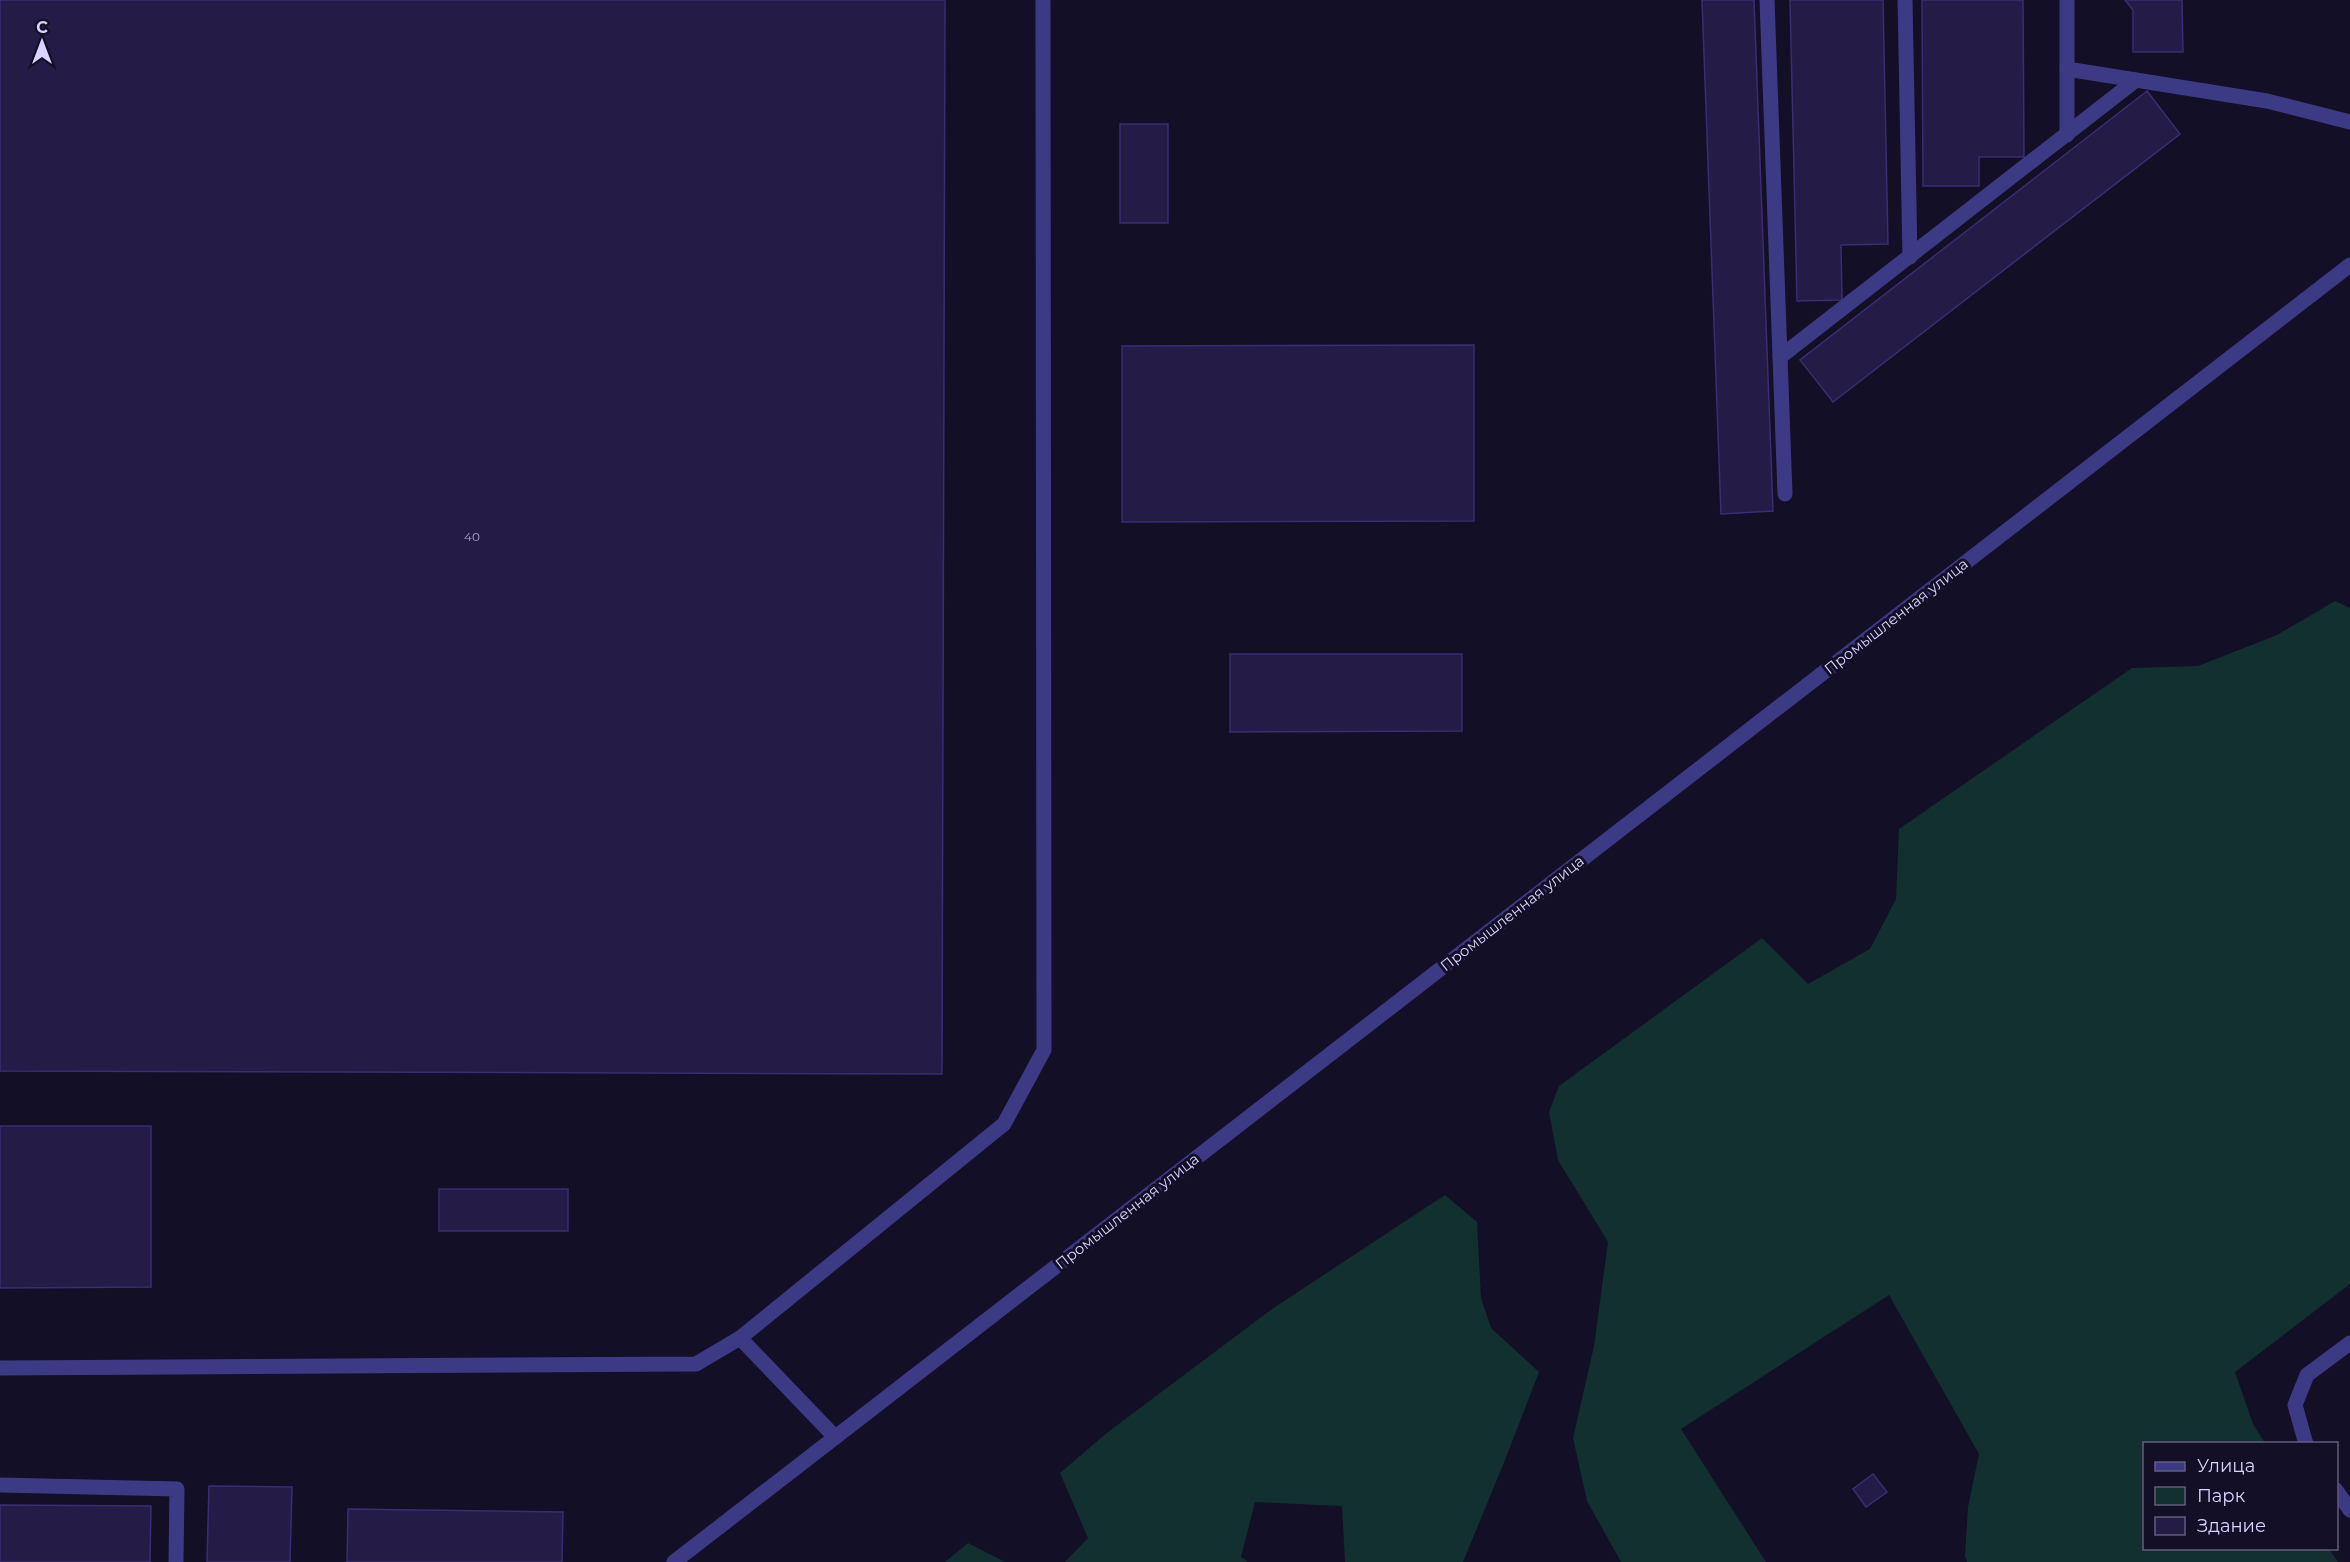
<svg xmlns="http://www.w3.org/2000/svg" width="2350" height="1562" viewBox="0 0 2350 1562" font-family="Montserrat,sans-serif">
<rect width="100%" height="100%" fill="#130f26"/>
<!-- green -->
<g fill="#12302f">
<path d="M2335 601 2350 608V1284L2235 1372 2253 1424 2265 1443 2144 1444V1548L2329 1549 2338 1562H1967L1965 1556 1968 1507 1979 1454 1889 1295 1681 1429 1766 1562H1621L1587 1501 1573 1438 1594 1346 1608 1242 1558 1160 1549 1112 1559 1086 1762 938 1808 984 1870 949 1896 899 1899 829 2132 668 2198 666 2277 635Z"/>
<path d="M1445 1195 1477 1222 1481 1298 1491 1328 1539 1372 1505 1460 1463 1562H1345L1342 1506 1255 1502 1241 1557 1248 1562H1065L1088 1538 1060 1473 1108 1432 1272 1309Z"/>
<path d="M968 1543 1005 1562H945Z"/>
</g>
<!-- building -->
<g fill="#241b47" stroke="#3b2d73" stroke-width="1.5">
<path d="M0 0H945L942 1074 0 1071Z"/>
<path d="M1702 0H1754L1773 511 1721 514Z"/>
<path d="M1790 0H1883L1888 244 1841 245 1842 300 1797 301Z"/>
<path d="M1922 0H2023L2024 157H1979V186H1923Z"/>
<path d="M2125 0H2182L2183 52H2133V10Z"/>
<path d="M2147 91 2180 134 1833 402 1800 360Z"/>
<rect x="1120" y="124" width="48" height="99"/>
<path d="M1474 345V521L1122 522V346Z"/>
<path d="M1230 654H1462V731L1230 732Z"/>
<path d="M0 1126H151V1287L0 1288Z"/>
<rect x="439" y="1189" width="129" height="42"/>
<path d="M1873 1474 1887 1492 1866 1507 1853 1489Z"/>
<path d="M209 1486 292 1487 290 1562H207Z"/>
<path d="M0 1505 151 1506 150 1562H0Z"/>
<path d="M348 1509 563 1512 562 1562H347Z"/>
</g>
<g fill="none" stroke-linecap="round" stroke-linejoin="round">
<!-- lane -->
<g stroke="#3d3a85" stroke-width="15">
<path d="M1767 0 1785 494"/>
<path d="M1905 0 1910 257"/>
<path d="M2067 0V69L2267 101 2350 122"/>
<path d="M2067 69V135"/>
<path d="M1780 357 2136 80"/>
<path d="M740 1338 1004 1124 1044 1050 1043 0"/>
<path d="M0 1368 696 1364 740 1338 835 1437"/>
<path d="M2306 1444 2295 1405 2307 1375 2350 1343"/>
<path d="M0 1485 177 1489 176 1562"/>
<path d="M2336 1490 2350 1510"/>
</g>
<!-- street -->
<path stroke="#3d3a85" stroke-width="15" d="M674 1562 2350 265"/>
</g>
<g text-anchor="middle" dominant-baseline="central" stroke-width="6" stroke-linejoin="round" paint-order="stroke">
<!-- number labels -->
<g font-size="12" fill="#aca6d1">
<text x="472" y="536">40</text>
</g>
<!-- street labels -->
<g font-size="15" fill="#d9d4ff" stroke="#130f26">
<text transform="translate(1896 616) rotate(-38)">Промышленная улица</text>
<text transform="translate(1512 913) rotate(-38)">Промышленная улица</text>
<text transform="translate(1127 1211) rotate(-38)">Промышленная улица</text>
</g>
</g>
<!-- legend -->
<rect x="2143" y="1442" width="195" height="108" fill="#130f26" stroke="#625e7d" stroke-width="1.5"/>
<rect x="2155" y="1462" width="30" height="9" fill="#3d3a85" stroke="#625e7d" stroke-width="1.5"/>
<text x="2197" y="1472" font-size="18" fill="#d9d4ff">Улица</text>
<rect x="2155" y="1487" width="30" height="18" fill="#12302f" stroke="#625e7d" stroke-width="1.5"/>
<text x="2197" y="1502" font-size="18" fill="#d9d4ff">Парк</text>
<rect x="2155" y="1517" width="30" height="18" fill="#241b47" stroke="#625e7d" stroke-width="1.5"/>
<text x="2197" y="1532" font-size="18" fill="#d9d4ff">Здание</text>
<!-- north arrow -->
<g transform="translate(42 42)" stroke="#130f26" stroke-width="4.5" paint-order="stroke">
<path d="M0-4.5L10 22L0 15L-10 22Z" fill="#d9d4ff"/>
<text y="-9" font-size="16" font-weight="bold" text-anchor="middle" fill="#d9d4ff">С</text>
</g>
</svg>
